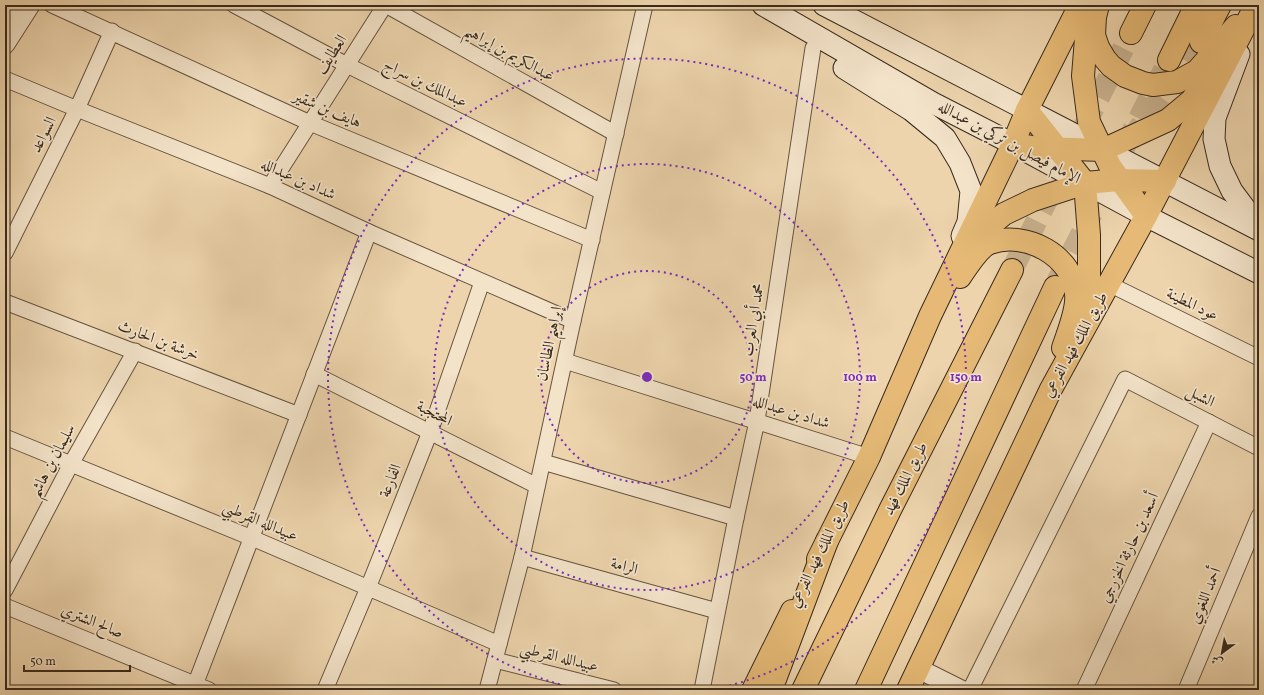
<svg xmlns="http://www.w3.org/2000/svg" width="1264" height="695" viewBox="0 0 1264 695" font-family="Vollkorn,Amiri,serif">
<rect width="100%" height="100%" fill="#edd4ac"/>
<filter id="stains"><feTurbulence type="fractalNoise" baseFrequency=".005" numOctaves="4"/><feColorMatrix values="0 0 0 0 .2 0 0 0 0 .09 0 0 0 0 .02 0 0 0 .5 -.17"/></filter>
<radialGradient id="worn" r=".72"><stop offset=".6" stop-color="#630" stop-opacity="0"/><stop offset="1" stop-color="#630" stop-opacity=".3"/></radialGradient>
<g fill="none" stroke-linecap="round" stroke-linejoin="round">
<!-- trunk-tunnel -->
<path stroke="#c9b28f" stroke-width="22" stroke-dasharray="22 11" stroke-linecap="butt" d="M1129 142 1201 42"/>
<!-- motorway-tunnel -->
<g stroke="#c9b28f" stroke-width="22" stroke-dasharray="22 11" stroke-linecap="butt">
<path d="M1084 127 1131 33"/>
<path d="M1124 148 1169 60"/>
<path d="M1012 270 1056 182"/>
<path d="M1057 282 1092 213"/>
</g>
<!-- minor casing -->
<g stroke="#665441" stroke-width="17">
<g id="minor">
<path d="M52 5 310 123 592 240"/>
<path d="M234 5 347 65 602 192"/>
<path d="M386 5 616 134"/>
<path d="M5 79 77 109 270 186 369 232 573 321"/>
<path d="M270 186 385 5"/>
<path d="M5 253 77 109 112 31"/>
<path d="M1109 284 1259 358"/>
<path d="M5 302 299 415"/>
<path d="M565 361 869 457"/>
<path d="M314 374 537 486"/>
<path d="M5 437 252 538 499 644"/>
<path d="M543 462 736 518"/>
<path d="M522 557 717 611"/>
<path d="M5 590 71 464 135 351"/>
<path d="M5 606 209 690"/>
<path d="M495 660 614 690"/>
<path d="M195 685 369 232"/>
<path d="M325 690 368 588 430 432 482 282"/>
<path d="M487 690 522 557 573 321 645 5"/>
<path d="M702 690 736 518 757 421 813 48"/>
<path d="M970 690 1125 379 1259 448"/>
<path d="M1084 690 1209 422"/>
<path d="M1186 690 1259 516"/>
</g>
</g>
<!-- tertiary casing -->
<g stroke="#665441" stroke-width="21">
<g id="tertiary">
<path d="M5 10 8 5"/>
<path d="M5 44 30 5"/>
<path d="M917 668 961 690"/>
</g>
</g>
<!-- secondary casing -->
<g stroke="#392a1d" stroke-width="23">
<g id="secondary">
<path d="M763 5 933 103 1013 144 1146 216 1259 273"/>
<path d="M824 5 1259 230"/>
<path d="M1239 54 1215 118 1214 139 1220 166 1232 191 1259 227"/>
<path d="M844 68 911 110 945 138 960 163 971 191 968 222 962 236"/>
</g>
</g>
<!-- primary casing -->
<g stroke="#392a1d" stroke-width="24">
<g id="primary">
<path d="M1098 5 1095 17 1094 35 1098 47 1105 59 1111 66 1125 76 1143 83 1153 85 1177 82 1197 71 1236 26"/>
<path d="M1087 26 1083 76 1089 122 1110 166 1146 216"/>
<path d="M1027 110 1085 183 1089 235V292L1084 311"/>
<path d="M1013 144 1039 148 1103 150 1168 120 1192 100 1205 80"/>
<path d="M973 247 987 228 1004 214 1033 200 1085 183 1119 180 1165 181"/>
<path d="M960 277C967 267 979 247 990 243 1026 230 1073 256 1076 294 1078 310 1068 332 1063 348"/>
<path d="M818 559 869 457 930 316 1013 144 1027 110 1080 5"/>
<path d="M753 690 792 611"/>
<path d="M908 690 1051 389 1146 216 1256 5"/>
</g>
</g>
<!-- trunk casing -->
<g stroke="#392a1d" stroke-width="24">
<path id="trunk" d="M1201 42 1220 5"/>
</g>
<!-- motorway casing -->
<g stroke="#392a1d" stroke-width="24">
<g id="motorway">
<path d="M1131 33 1145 5"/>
<path d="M1169 60 1196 5"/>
<path d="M771 690 827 541"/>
<path d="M803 690 890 510 1012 270"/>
<path d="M866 690 1055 287"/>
</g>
</g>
<!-- minor -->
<use href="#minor" stroke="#f3e3c9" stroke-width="15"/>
<!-- tertiary -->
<use href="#tertiary" stroke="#f3e3c9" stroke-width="19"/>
<!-- secondary -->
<use href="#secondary" stroke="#f3e3c9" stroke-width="21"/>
<!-- primary -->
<use href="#primary" stroke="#e6ba76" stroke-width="22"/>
<!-- trunk -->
<use href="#trunk" stroke="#e6ba76" stroke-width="22"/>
<!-- motorway -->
<use href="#motorway" stroke="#e6ba76" stroke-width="22"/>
</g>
<!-- distance rings -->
<g fill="none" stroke="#7b2cbf" stroke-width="2" stroke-dasharray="2 4">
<circle cx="647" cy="377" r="106"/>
<circle cx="647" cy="377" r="213"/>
<path d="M583 690A319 319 0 1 1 711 690"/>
</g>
<g text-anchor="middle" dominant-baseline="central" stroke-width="3.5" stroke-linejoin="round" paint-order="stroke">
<!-- street labels -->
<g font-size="16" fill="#392a1d" stroke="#f3e3c9">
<text transform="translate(509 54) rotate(29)">عبدالكريم بن إبراهيم</text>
<text transform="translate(332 55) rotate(-57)">العطايف</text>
<text transform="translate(425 84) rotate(26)">عبدالملك بن سراج</text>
<text transform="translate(327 110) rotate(23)">هايف بن شقير</text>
<text transform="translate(44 135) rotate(-63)">السواعد</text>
<text transform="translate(1009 143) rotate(28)">الإمام فيصل بن تركي بن عبدالله</text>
<text transform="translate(298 180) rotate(24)">شداد بن عبدالله</text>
<text transform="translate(1192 305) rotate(26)">عود المطينة</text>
<text transform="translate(754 320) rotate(-81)">محمد أبي العرب</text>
<text transform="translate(158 341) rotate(21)">خرشة بن الحارث</text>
<text transform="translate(550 344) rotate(-78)">إبراهيم الطاسان</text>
<text transform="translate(1076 345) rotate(-61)">طريق الملك فهد الفرعي</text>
<text transform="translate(1200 397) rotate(27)">الشبل</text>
<text transform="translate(791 413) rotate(17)">شداد بن عبدالله</text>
<text transform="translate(434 414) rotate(27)">المحتجبة</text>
<text transform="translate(53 461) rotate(-62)">سليمان بن هاشم</text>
<text transform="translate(906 479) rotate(-63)">طريق الملك فهد</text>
<text transform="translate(391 481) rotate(-68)">الفارعة</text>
<text transform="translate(260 522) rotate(23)">عبيدالله القرطبي</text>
<text transform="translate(1130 548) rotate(-65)">أسعد بن حارثة الخزرجي</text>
<text transform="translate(820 554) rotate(-64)">طريق الملك فهد الفرعي</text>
<text transform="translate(624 567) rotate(16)">الرامة</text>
<text transform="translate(1206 596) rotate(-67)">أحمد اللغوي</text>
<text transform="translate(92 622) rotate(22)">صالح الشتري</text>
<text transform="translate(559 658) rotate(14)">عبيدالله القرطبي</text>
</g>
</g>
<circle cx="647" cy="377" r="6" fill="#7b2cbf" stroke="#f3e3c9" stroke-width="2"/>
<g font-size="12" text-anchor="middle" font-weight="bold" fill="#7b2cbf" stroke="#f3e3c9" stroke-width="3.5" stroke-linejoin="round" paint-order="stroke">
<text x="753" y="381">50 m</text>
<text x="860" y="381">100 m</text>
<text x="966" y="381">150 m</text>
</g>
<!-- margin -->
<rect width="1264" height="695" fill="none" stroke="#edd4ac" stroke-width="20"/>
<rect x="6" y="6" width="1252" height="683" fill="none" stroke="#392a1d" stroke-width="2"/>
<rect x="10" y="10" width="1244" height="675" fill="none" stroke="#392a1d"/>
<!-- north arrow -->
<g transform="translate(1222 653) rotate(212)" stroke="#f3e3c9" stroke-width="3" paint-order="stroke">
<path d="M0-3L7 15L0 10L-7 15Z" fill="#392a1d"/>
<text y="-6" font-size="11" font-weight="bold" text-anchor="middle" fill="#392a1d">ش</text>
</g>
<!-- scale -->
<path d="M24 665v6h106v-6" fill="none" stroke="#392a1d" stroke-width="2"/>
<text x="30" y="665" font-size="12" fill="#392a1d" stroke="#f3e3c9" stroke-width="3" paint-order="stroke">50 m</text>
<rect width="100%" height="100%" filter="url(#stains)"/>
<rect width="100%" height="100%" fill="url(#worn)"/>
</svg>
